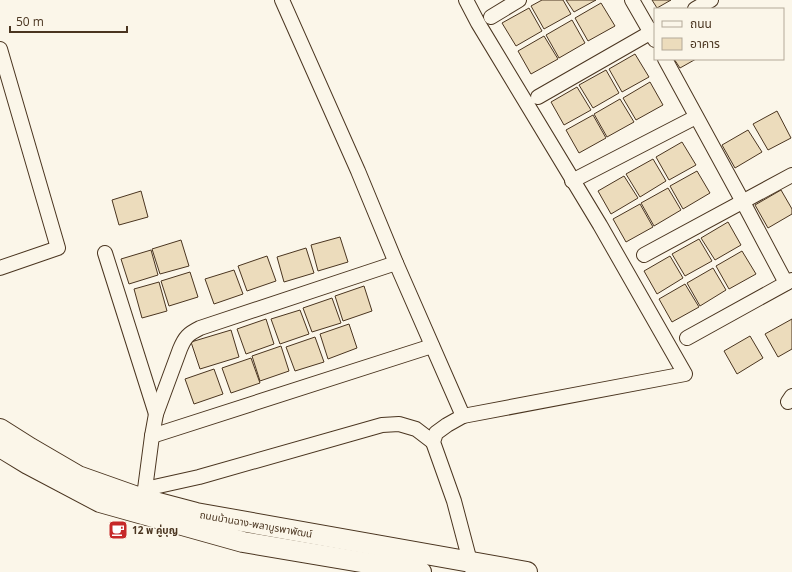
<svg xmlns="http://www.w3.org/2000/svg" width="792" height="572" viewBox="0 0 792 572" font-family="'Open Sans','Noto Sans Thai',sans-serif">
<rect width="100%" height="100%" fill="#fbf6e9"/>
<!-- building -->
<g fill="#ecdcbc" stroke="#4a3520">
<path d="M542 0H563L571 14 544 29 531 6Z"/>
<path d="M566 0H596L574 12Z"/>
<path d="M652 0H671L657 8Z"/>
<path d="M601 3 615 26 588 41 575 18Z"/>
<path d="M529 8 542 31 516 46 502 23Z"/>
<path d="M572 20 585 43 559 58 546 35Z"/>
<path d="M544 36 558 59 531 74 518 51Z"/>
<path d="M635 54 649 77 622 92 609 69Z"/>
<path d="M674 59H696L680 68Z"/>
<path d="M606 70 619 93 593 108 579 85Z"/>
<path d="M650 82 663 105 636 120 623 98Z"/>
<path d="M577 87 591 110 564 125 551 102Z"/>
<path d="M620 99 634 122 607 137 594 114Z"/>
<path d="M777 111 791 138 768 150 753 124Z"/>
<path d="M593 115 606 138 579 153 566 130Z"/>
<path d="M748 130 762 152 735 168 722 145Z"/>
<path d="M682 142 696 165 669 180 656 157Z"/>
<path d="M653 159 666 181 640 197 626 174Z"/>
<path d="M697 171 710 193 683 209 670 186Z"/>
<path d="M624 176 638 198 611 214 598 191Z"/>
<path d="M668 188 681 210 654 226 641 203Z"/>
<path d="M781 190 792 209V214L768 228 755 205Z"/>
<path d="M141 191 148 217 119 225 112 200Z"/>
<path d="M640 204 653 227 626 242 613 219Z"/>
<path d="M728 222 741 245 715 260 701 238Z"/>
<path d="M340 237 348 262 318 271 311 245Z"/>
<path d="M699 239 712 261 685 276 672 254Z"/>
<path d="M181 240 189 266 160 274 152 249Z"/>
<path d="M306 248 314 273 284 282 277 257Z"/>
<path d="M151 250 158 275 129 284 121 259Z"/>
<path d="M742 251 756 274 729 289 716 266Z"/>
<path d="M267 256 276 281 247 291 238 266Z"/>
<path d="M670 256 683 278 657 294 644 271Z"/>
<path d="M713 268 726 290 700 306 687 283Z"/>
<path d="M234 270 243 294 214 304 205 279Z"/>
<path d="M190 272 198 297 169 306 161 281Z"/>
<path d="M159 282 167 311 142 318 134 289Z"/>
<path d="M685 284 699 307 672 322 659 299Z"/>
<path d="M364 286 372 311 343 321 335 296Z"/>
<path d="M332 298 341 323 312 332 303 308Z"/>
<path d="M300 310 309 334 280 344 271 319Z"/>
<path d="M266 319 274 344 246 354 237 329Z"/>
<path d="M792 319V349L778 357 765 334Z"/>
<path d="M349 324 357 348 328 359 320 334Z"/>
<path d="M231 330 239 357 200 369 191 342Z"/>
<path d="M750 336 763 358 737 374 724 351Z"/>
<path d="M315 337 324 362 295 371 286 347Z"/>
<path d="M281 346 289 371 260 381 252 356Z"/>
<path d="M251 358 260 383 231 393 222 368Z"/>
<path d="M214 369 223 394 194 404 185 379Z"/>
</g>
<g fill="none" stroke-linecap="round" stroke-linejoin="round">
<!-- street casing -->
<g stroke="#4a3520" stroke-width="16">
<g id="street">
<path d="M282 0 358 171 396 263 463 416 447 425 436 433 433 442 454 501 472 569"/>
<path d="M632 0 655 40"/>
<path d="M695 9 711 0"/>
<path d="M491 17 519 0"/>
<path d="M0 49 58 248 0 268"/>
<path d="M665 59 743 202 786 283"/>
<path d="M538 97 655 30"/>
<path d="M572 181 696 117"/>
<path d="M105 253 156 414"/>
<path d="M644 255 792 175"/>
<path d="M687 338 792 280"/>
<path d="M788 402 792 396"/>
<path d="M463 416 685 374 600 225 478 23 466 0"/>
<path d="M152 436 432 346"/>
<path d="M145 489 199 477 382 425 399 424 416 429 433 442"/>
<path d="M143 499 145 489 152 436 156 414 180 349C185 337 188 334 200 328L396 263"/>
</g>
</g>
<!-- secondary casing -->
<g stroke="#4a3520" stroke-width="22">
<g id="secondary">
<path d="M0 429 30 448 78 476 143 499 196 513 527 572"/>
<path d="M0 447 28 464 100 502 243 542 421 572"/>
</g>
</g>
<!-- street -->
<use href="#street" stroke="#fbf6e9" stroke-width="14"/>
<!-- secondary -->
<use href="#secondary" stroke="#fbf6e9" stroke-width="20"/>
</g>
<!-- icons -->
<defs>
<g id="cafe-square" transform="scale(1)"><rect x="-9" y="-9" width="18" height="18" rx="4" fill="#c62828" stroke="#fbf6e9"/><path d="M-5.5-4.5H6V0H3Q3 3.5 0 3.5H-2.5Q-5.5 3.5-5.5 0ZM3-3.2v2h1.7v-2ZM-6 4.5H4V6H-6Z" fill="#fff"/></g>
</defs>
<g fill-rule="evenodd">
<use href="#cafe-square" x="118" y="530"/>
</g>
<g text-anchor="middle" dominant-baseline="central" stroke-width="3" stroke-linejoin="round" paint-order="stroke">
<!-- street labels -->
<g font-size="10" fill="#4a3520" stroke="#fbf6e9">
<text transform="translate(256 524) rotate(10)">ถนนบ้านฉาง-พลาบูรพาพัฒน์</text>
</g>
<!-- poi labels -->
<g font-size="10" font-weight="bold" fill="#4a3520" stroke="#fbf6e9" text-anchor="start">
<text x="132" y="530">12 พ คู่บุญ</text>
</g>
</g>
<!-- legend -->
<rect x="654" y="8" width="130" height="52" fill="#fbf6e9" stroke="#b4a999"/>
<rect x="662" y="21" width="20" height="6" fill="#fbf6e9" stroke="#b4a999"/>
<text x="690" y="28" font-size="12" fill="#4a3520">ถนน</text>
<rect x="662" y="38" width="20" height="12" fill="#ecdcbc" stroke="#b4a999"/>
<text x="690" y="48" font-size="12" fill="#4a3520">อาคาร</text>
<!-- scale -->
<path d="M10 26v6h117v-6" fill="none" stroke="#4a3520" stroke-width="2"/>
<text x="16" y="26" font-size="12" fill="#4a3520" stroke="#fbf6e9" stroke-width="3" paint-order="stroke">50 m</text>
</svg>
